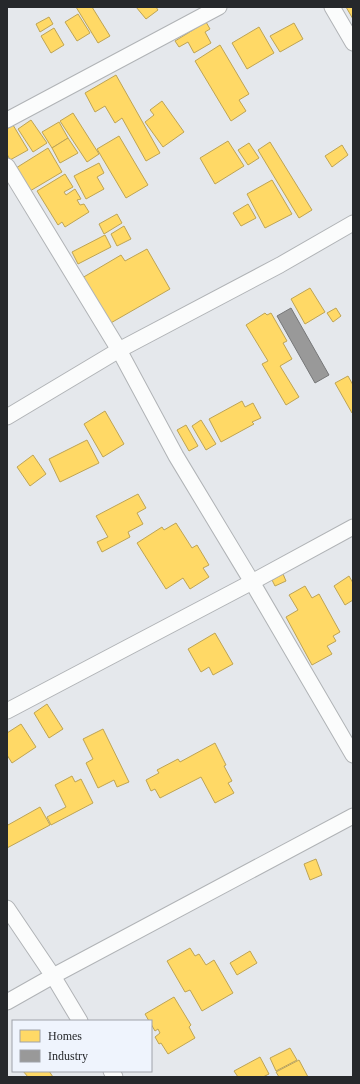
<svg xmlns="http://www.w3.org/2000/svg" width="360" height="1084" viewBox="0 0 360 1084" font-family="'Times New Roman',serif">
<rect width="100%" height="100%" fill="#e5e8ec"/>
<!-- homes -->
<g fill="#ffd966" stroke="#bea454">
<path d="M76 7H92L110 36 98 43Z"/>
<path d="M136 7H156L158 10 146 19Z"/>
<path d="M346 7H353V19Z"/>
<path d="M78 14 90 33 77 41 65 22Z"/>
<path d="M49 17 53 24 40 32 36 24Z"/>
<path d="M206 22 210 29 205 32 211 43 194 53 188 42 179 47 175 41Z"/>
<path d="M294 23 303 39 280 52 270 36Z"/>
<path d="M259 27 274 53 247 69 232 43Z"/>
<path d="M54 28 64 45 51 53 41 36Z"/>
<path d="M220 45 249 94 239 100 246 111 231 121 195 61Z"/>
<path d="M116 75 160 153 146 161 122 118 115 123 105 106 95 112 85 93Z"/>
<path d="M162 101 184 132 163 147 145 122 154 115 150 110Z"/>
<path d="M73 113 99 154 87 162 60 121Z"/>
<path d="M31 120 47 143 33 152 18 129Z"/>
<path d="M59 122 68 138 52 148 42 132Z"/>
<path d="M13 125 28 150 10 160 7 154V129Z"/>
<path d="M119 136 148 185 126 198 97 149Z"/>
<path d="M68 138 78 153 60 163 52 148Z"/>
<path d="M228 141 244 166 215 184 200 158Z"/>
<path d="M270 142 312 210 299 218 258 150Z"/>
<path d="M249 143 259 158 248 165 238 150Z"/>
<path d="M342 145 348 155 332 167 325 156Z"/>
<path d="M48 148 62 172 30 191 16 168Z"/>
<path d="M99 163 104 173 97 177 104 189 86 199 74 176Z"/>
<path d="M65 174 73 187 64 192 66 195 75 189 81 199 77 200 80 205 84 204 89 212 65 227 62 222 58 225 37 191Z"/>
<path d="M272 180 292 214 265 228 247 194Z"/>
<path d="M248 204 256 218 241 226 233 213Z"/>
<path d="M117 214 122 223 104 234 99 224Z"/>
<path d="M124 226 131 239 117 246 111 234Z"/>
<path d="M105 235 111 247 78 264 72 252Z"/>
<path d="M147 249 170 289 109 324 82 278 121 255 125 261Z"/>
<path d="M310 288 325 312 305 324 291 299Z"/>
<path d="M336 308 341 316 333 322 327 313Z"/>
<path d="M265 313 267 315 271 313 287 341 283 343 292 359 280 366 299 397 286 405 262 364 268 361 246 325Z"/>
<path d="M348 376 353 385V412L352 413 335 383Z"/>
<path d="M242 401 245 407 253 403 261 418 252 422 254 424 221 442 209 419Z"/>
<path d="M105 411 124 444 103 457 84 424Z"/>
<path d="M201 420 216 444 206 450 192 426Z"/>
<path d="M186 425 198 446 189 451 177 430Z"/>
<path d="M87 440 99 463 60 482 49 459Z"/>
<path d="M33 455 46 474 30 486 17 467Z"/>
<path d="M138 494 146 508 137 513 143 524 128 532 130 537 102 552 97 542 108 537 96 516Z"/>
<path d="M176 523 192 548 197 545 209 565 203 568 209 577 190 589 183 578 166 589 137 543 162 527 164 530Z"/>
<path d="M283 574 286 581 275 586 272 580Z"/>
<path d="M349 576 353 583V600L345 605 334 586Z"/>
<path d="M305 586 312 598 319 594 340 632 333 636 336 641 327 646 332 654 312 665 286 617 298 610 289 595Z"/>
<path d="M215 633 233 664 213 675 209 667 201 672 188 649Z"/>
<path d="M47 704 63 729 49 738 34 713Z"/>
<path d="M21 724 36 747 12 763 7 755V733Z"/>
<path d="M103 729 129 782 117 787 114 780 98 788 86 763 93 759 83 739Z"/>
<path d="M215 743 226 765 224 766 232 781 228 783 234 793 215 803 201 777 160 798 155 789 151 791 146 780 159 773 157 770 178 759 180 762Z"/>
<path d="M72 776 75 782 81 779 93 803 51 825 47 817 66 807 55 785Z"/>
<path d="M40 807 50 825 7 848V823L8 825Z"/>
<path d="M316 859 322 875 310 880 304 864Z"/>
<path d="M190 948 195 956 199 954 206 965 214 960 233 993 202 1011 190 990 185 992 167 961Z"/>
<path d="M250 951 257 963 237 975 230 963Z"/>
<path d="M174 997 191 1025 189 1027 195 1038 168 1054 161 1043 159 1044 155 1037 160 1033 158 1029 155 1031 151 1024V1021H149L145 1014Z"/>
<path d="M290 1048 297 1060 276 1071 270 1058Z"/>
<path d="M260 1057 269 1074 263 1077H238L234 1071Z"/>
<path d="M299 1060 308 1077H279L276 1072Z"/>
<path d="M23 1071H49L53 1077H28Z"/>
</g>
<!-- industry -->
<path fill="#999" stroke="#767778" d="M291 308 329 375 315 383 277 316Z"/>
<g fill="none" stroke-linecap="round" stroke-linejoin="round">
<!-- minor casing -->
<g stroke="#b0b3b6" stroke-width="17">
<g id="minor">
<path d="M332 7 353 43"/>
<path d="M7 120 219 7"/>
<path d="M7 166 119 350 176 456 252 582 353 755"/>
<path d="M7 417 119 350 280 265 353 223"/>
<path d="M7 711 252 582 353 527"/>
<path d="M7 908 53 976 80 1021"/>
<path d="M7 1002 53 976 353 816"/>
<path d="M111 1071 115 1077"/>
</g>
</g>
<!-- minor -->
<use href="#minor" stroke="#fbfcfc" stroke-width="15"/>
</g>
<!-- border -->
<rect width="360" height="1084" fill="none" stroke="#26282b" stroke-width="16"/>
<!-- legend -->
<rect x="12" y="1020" width="140" height="52" fill="#eff4fd" stroke="#9fa2a9"/>
<rect x="20" y="1030" width="20" height="12" fill="#ffd966" stroke="#9fa2a9"/>
<text x="48" y="1040" font-size="12" fill="#26282b">Homes</text>
<rect x="20" y="1050" width="20" height="12" fill="#999999" stroke="#9fa2a9"/>
<text x="48" y="1060" font-size="12" fill="#26282b">Industry</text>
</svg>
